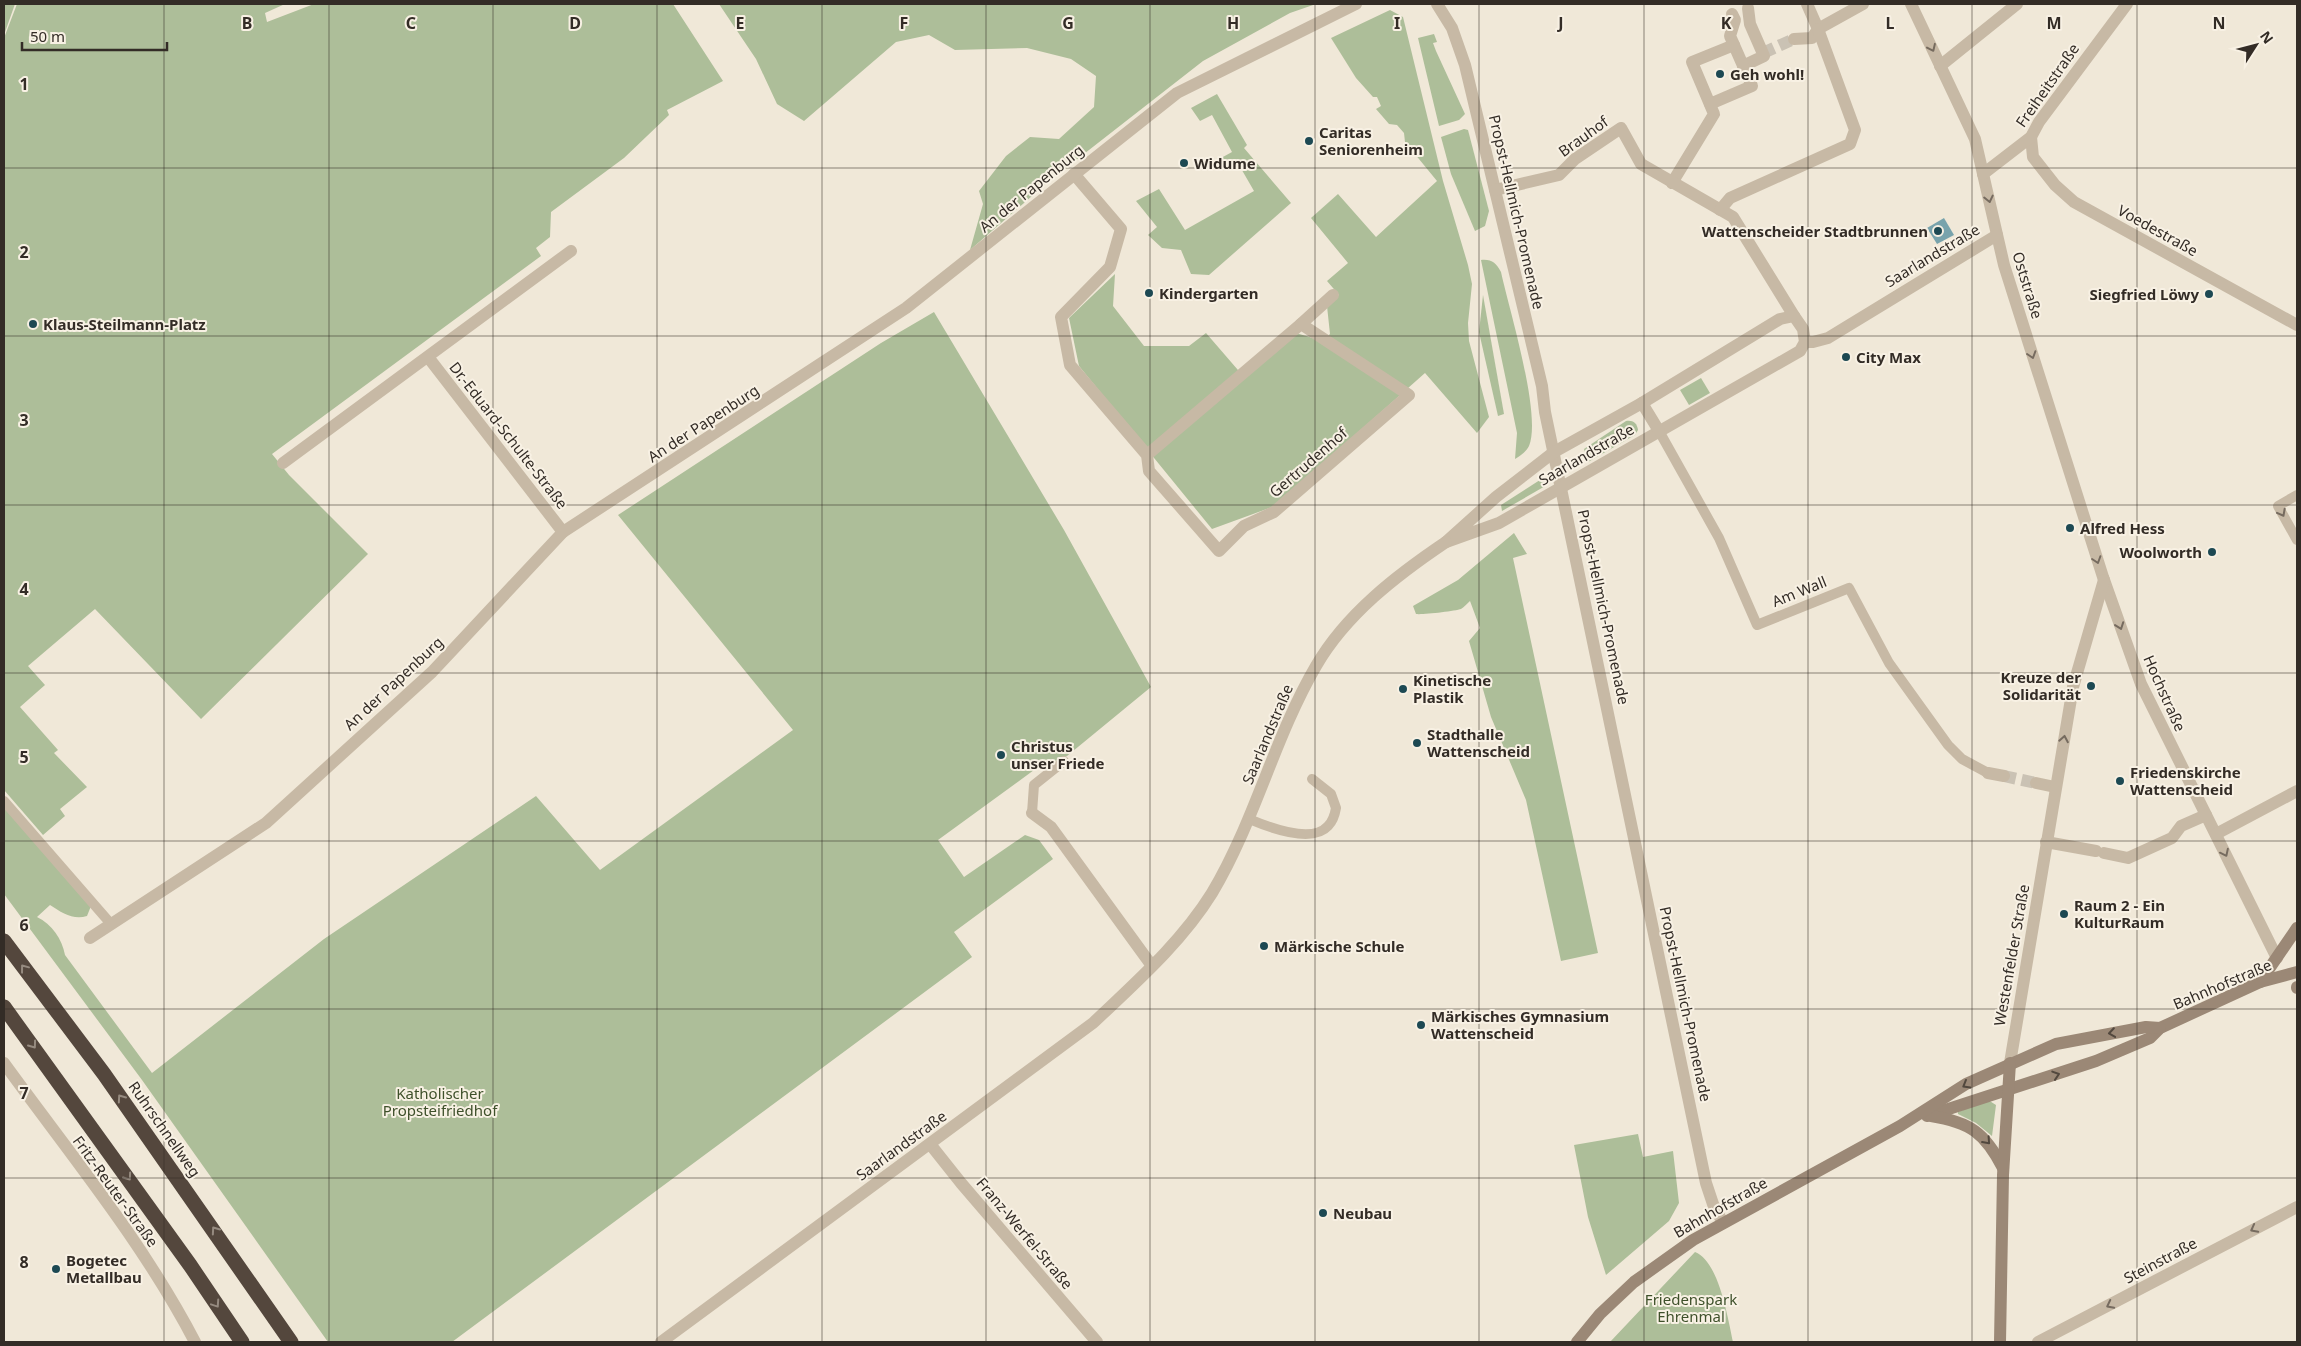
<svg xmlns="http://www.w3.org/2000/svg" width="2301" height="1346" viewBox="0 0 2301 1346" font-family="'Noto Sans',sans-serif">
<rect width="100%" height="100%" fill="#f0e8d8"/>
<!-- green -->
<g fill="#adbe99">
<path d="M4 4H15L4 35Z"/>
<path d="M17 4H285L265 13 267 22 314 4H673L723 81 667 110 669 115 624 158 551 212 550 237 536 248 541 256 272 454 289 475 368 554 201 719 95 609 28 666 45 685 20 707 58 750 54 753 87 787 60 809 65 816 43 835 4 790V38Z"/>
<path d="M719 4H1316L1290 13 1203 61 1048 182 970 250 983 204 979 191 1006 156 1030 137 1059 139 1094 107 1096 76 1071 59 1027 48 955 50 929 35 896 42 804 121 777 104 756 59Z"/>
<path d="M1390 10 1403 17 1443 181 1468 265 1472 284 1468 323 1469 341 1489 417 1477 433 1425 373 1275 506 1212 529 1079 366 1069 318 1115 274 1113 306 1144 346H1189L1206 333 1244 377 1296 333 1323 341 1330 334 1327 306 1339 295 1327 281 1348 263 1311 218 1338 194 1376 237 1437 181 1405 142 1404 133 1397 125 1389 124 1376 109 1381 106 1377 97H1373L1356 78 1331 38Z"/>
<path d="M1434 34 1437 42 1433 43 1436 51 1465 114 1459 120 1439 126 1418 38Z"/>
<path d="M1217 94 1247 145 1244 148 1291 203 1209 275 1191 274 1181 250 1162 248 1148 235 1157 227 1136 201 1159 189 1185 230 1254 191 1239 165 1227 170 1221 158 1232 152 1212 115 1200 121 1191 108Z"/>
<path d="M1464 129 1468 130 1489 211 1485 226 1475 231 1451 174 1441 137Z"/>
<path d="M1481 260C1492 259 1496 263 1501 272 1509 309 1542 415 1529 446 1526 452 1520 456 1515 459L1517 433Z"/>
<path d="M1483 295 1504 414 1498 416 1479 332Z"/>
<path d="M934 312 1064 530 1151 687 1067 756 1034 770 938 840 964 877 1025 835 1039 840 1053 859 954 932 972 957 452 1342H328L142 1080 4 894V805L91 906 87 916C73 920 62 913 50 905L37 917C52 924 62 939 65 955L152 1073 324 939 536 796 600 870 793 730 618 515 881 343Z"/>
<path d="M1701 378 1710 393 1689 405 1680 390Z"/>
<path d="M1626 421C1633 420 1637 423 1638 430L1635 435 1588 462 1584 449Z"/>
<path d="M1543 478 1547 479V485L1502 511 1501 505Z"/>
<path d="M1514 533 1527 554 1513 558 1598 953 1561 961 1526 800 1491 717 1469 641 1480 628 1470 601C1468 603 1464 607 1461 609 1455 611 1422 615 1416 614L1413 606 1458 580Z"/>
<path d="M1988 1100 1996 1105 1992 1136 1976 1123 1958 1114V1112Z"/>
<path d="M1638 1134 1643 1157 1673 1151 1679 1203 1669 1221 1606 1275 1588 1217 1574 1145Z"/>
<path d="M1695 1252C1719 1261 1728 1319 1733 1342H1610Z"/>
</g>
<!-- water -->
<path fill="#78a3ac" d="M1944 218 1954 235 1937 244 1927 228Z"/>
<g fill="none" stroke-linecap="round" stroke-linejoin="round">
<!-- street-tunnel -->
<g stroke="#cac2b4" stroke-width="12" stroke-dasharray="12 6" stroke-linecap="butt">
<path d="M1763 53 1794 39"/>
<path d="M2004 776 2036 783"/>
</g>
<!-- lane -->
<g stroke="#c7b9a5" stroke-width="10">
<path d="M1659 431 1719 538 1757 625 1849 588 1889 663 1948 745 1962 759 1988 773"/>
<path d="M2297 495 2278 506 2297 540"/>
<path d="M4 801 111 924"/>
<path d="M1032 813 1034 785 1064 761"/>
<path d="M1249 819C1268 827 1312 844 1328 826 1333 821 1335 814 1336 808L1331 794 1312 779"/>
</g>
<!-- street -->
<g stroke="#c7b9a5" stroke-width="12">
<path d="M1437 4 1452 28 1465 65 1542 386 1545 412 1706 1183 1713 1204 1723 1223"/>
<path d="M1807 4 1818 29 1863 4"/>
<path d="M1911 4 1975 139 2004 265 2103 577 2141 684 2277 958"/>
<path d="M1794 39 1812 38 1818 29"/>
<path d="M1743 66 1764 56 1750 24 1748 8"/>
<path d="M1940 66 2017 4"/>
<path d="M1710 104 1752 86 1730 36 1735 20 1732 14"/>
<path d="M2031 137 2033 157 2055 185 2074 202 2297 325"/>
<path d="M1074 174 1121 229 1110 267 1061 317 1070 365 1147 455 1301 324 1409 395 1274 512 1244 526 1219 551 1149 471 1147 455"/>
<path d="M1983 174 2031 137 2039 122 2127 4"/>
<path d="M1672 183 1714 114 1692 62 1734 45"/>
<path d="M1495 190 1559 175 1575 159 1621 128 1641 164 1733 217 1794 316"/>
<path d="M1720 210 1730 198 1850 144 1855 130 1818 29"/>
<path d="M1794 316 1803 329 1805 342 1800 351 1499 523 1446 542 1496 497 1554 452 1642 403 1780 319Z"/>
<path d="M1301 324 1333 295"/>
<path d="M1805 342H1813L1828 338 1997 235"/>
<path d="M428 357 563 532"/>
<path d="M1642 403 1659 431"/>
<path d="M283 463 571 251"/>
<path d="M1988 773 2004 776"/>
<path d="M2036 783 2055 787"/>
<path d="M1032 813 1051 827 1152 966"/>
<path d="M2216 834 2297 791"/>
<path d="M2046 842 2096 851"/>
<path d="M2104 853 2128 858 2172 838 2181 826 2206 815"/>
<path d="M90 938 266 823 432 672 563 532 906 308 1177 93 1356 4"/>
<path d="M4 1063C70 1154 143 1242 195 1342"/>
<path d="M2010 1063 2073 687 2104 580"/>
<path d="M930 1144 961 1183 1097 1342"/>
<path d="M661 1342 1093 1023C1135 983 1181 943 1212 893 1255 821 1274 738 1316 666 1346 614 1397 575 1446 542"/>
<path d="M2038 1342 2297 1207"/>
</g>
<!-- secondary -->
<g stroke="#9b8876" stroke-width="12">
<path d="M2260 982 2297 928"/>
<path d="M2297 987V988"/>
<path d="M1927 1116 2096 1061 2150 1038 2160 1028 2260 982 2297 972"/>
<path d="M1931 1116C1970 1122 1985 1133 2003 1168"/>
<path d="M1577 1342 1600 1314 1634 1282 1693 1240 1900 1126 1966 1084 2056 1044 2146 1027 2160 1028"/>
<path d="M2000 1342 2003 1175 2010 1063"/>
</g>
<!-- highway -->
<g stroke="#54473d" stroke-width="15">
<path d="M4 941 104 1074 291 1342"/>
<path d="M4 1007 190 1265 242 1342"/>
</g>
</g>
<!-- one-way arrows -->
<defs><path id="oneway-chevron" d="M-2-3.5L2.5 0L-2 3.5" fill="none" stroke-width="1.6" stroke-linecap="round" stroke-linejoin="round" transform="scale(1.25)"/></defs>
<g stroke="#766b5f">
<use href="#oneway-chevron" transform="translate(1932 48) rotate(65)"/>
<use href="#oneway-chevron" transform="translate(1989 199) rotate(77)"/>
<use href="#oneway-chevron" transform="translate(2032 355) rotate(72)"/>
<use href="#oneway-chevron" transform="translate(2282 513) rotate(62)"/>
<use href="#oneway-chevron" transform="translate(2097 560) rotate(72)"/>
<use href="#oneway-chevron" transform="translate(2120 626) rotate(70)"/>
<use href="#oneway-chevron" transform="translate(2064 739) rotate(-80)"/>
<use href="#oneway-chevron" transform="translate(2225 853) rotate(64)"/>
<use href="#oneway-chevron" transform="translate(2254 1229) rotate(152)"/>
<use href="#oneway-chevron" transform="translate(2110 1305) rotate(153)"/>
</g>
<g stroke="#968b80">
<use href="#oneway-chevron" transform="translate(24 968) rotate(-127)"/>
<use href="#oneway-chevron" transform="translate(33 1045) rotate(54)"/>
<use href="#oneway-chevron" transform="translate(121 1098) rotate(-125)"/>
<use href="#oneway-chevron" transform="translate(128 1177) rotate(55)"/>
<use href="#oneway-chevron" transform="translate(215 1230) rotate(-125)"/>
<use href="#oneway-chevron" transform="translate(216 1304) rotate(56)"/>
</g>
<g stroke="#52483e">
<use href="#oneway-chevron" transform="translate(2112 1033) rotate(172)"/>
<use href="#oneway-chevron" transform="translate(2056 1075) rotate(-18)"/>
<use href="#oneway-chevron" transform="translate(1966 1085) rotate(150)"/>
<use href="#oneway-chevron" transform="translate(1987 1141) rotate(48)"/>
</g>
<!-- grid -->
<path fill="none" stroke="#332c26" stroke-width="1" stroke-opacity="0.55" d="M164 4V1342M329 4V1342M493 4V1342M657 4V1342M822 4V1342M986 4V1342M1150 4V1342M1315 4V1342M1479 4V1342M1644 4V1342M1808 4V1342M1972 4V1342M2137 4V1342M4 168H2297M4 336H2297M4 505H2297M4 673H2297M4 841H2297M4 1009H2297M4 1178H2297"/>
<!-- markers -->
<g fill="#1d4953" stroke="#f8f1e4" stroke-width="2">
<circle cx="1720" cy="74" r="5"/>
<circle cx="1309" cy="141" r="5"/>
<circle cx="1184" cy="163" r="5"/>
<circle cx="1938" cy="231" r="5"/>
<circle cx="1149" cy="293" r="5"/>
<circle cx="2209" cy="294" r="5"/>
<circle cx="33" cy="324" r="5"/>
<circle cx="1846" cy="357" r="5"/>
<circle cx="2070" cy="528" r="5"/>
<circle cx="2212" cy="552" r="5"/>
<circle cx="2091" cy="686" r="5"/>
<circle cx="1403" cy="689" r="5"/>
<circle cx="1417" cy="743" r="5"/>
<circle cx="1001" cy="755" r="5"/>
<circle cx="2120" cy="781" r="5"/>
<circle cx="2064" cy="914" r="5"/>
<circle cx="1264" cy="946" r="5"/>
<circle cx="1421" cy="1025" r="5"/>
<circle cx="1323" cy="1213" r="5"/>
<circle cx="56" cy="1269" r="5"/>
</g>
<g text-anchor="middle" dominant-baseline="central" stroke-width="4" stroke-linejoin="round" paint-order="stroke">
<!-- poi labels -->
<g font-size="15" font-weight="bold" fill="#332c26" stroke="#f8f1e4" text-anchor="start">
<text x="1730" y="74">Geh wohl!</text>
<text x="1319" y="132">Caritas<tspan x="1319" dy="17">Seniorenheim</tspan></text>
<text x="1194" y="163">Widume</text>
<text x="1928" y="231" text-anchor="end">Wattenscheider Stadtbrunnen</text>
<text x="1159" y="293">Kindergarten</text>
<text x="2199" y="294" text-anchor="end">Siegfried Löwy</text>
<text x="43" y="324">Klaus-Steilmann-Platz</text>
<text x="1856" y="357">City Max</text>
<text x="2080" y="528">Alfred Hess</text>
<text x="2202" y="552" text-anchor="end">Woolworth</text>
<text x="2081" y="677" text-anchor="end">Kreuze der<tspan x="2081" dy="17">Solidarität</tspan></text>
<text x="1413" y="680">Kinetische<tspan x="1413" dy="17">Plastik</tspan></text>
<text x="1427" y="734">Stadthalle<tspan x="1427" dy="17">Wattenscheid</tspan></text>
<text x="1011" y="746">Christus<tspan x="1011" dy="17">unser Friede</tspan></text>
<text x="2130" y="772">Friedenskirche<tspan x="2130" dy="17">Wattenscheid</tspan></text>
<text x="2074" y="905">Raum 2 - Ein<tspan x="2074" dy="17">KulturRaum</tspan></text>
<text x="1274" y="946">Märkische Schule</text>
<text x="1431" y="1016">Märkisches Gymnasium<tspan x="1431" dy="17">Wattenscheid</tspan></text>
<text x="1333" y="1213">Neubau</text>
<text x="66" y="1260">Bogetec<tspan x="66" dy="17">Metallbau</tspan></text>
</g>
<!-- street labels -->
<g font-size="15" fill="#332c26" stroke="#f8f1e4">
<text transform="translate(2047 85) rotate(-55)">Freiheitstraße</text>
<text transform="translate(1583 136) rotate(-36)">Brauhof</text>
<text transform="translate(1031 188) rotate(-39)">An der Papenburg</text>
<text transform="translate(1517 212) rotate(77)">Propst-Hellmich-Promenade</text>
<text transform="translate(2158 230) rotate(29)">Voedestraße</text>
<text transform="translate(1932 255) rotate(-31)">Saarlandstraße</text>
<text transform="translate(2028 285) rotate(73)">Oststraße</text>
<text transform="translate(703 423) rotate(-33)">An der Papenburg</text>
<text transform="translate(509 435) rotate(52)">Dr.-Eduard-Schulte-Straße</text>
<text transform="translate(1586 454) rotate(-30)">Saarlandstraße</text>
<text transform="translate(1308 462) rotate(-41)">Gertrudenhof</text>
<text transform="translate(1799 591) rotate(-22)">Am Wall</text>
<text transform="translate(1604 607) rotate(78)">Propst-Hellmich-Promenade</text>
<text transform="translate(393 683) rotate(-43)">An der Papenburg</text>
<text transform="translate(2165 693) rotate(66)">Hochstraße</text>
<text transform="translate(1267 734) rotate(-67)">Saarlandstraße</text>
<text transform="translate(2011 955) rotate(-80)">Westenfelder Straße</text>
<text transform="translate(2222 984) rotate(-23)">Bahnhofstraße</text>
<text transform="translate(1686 1004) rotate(78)">Propst-Hellmich-Promenade</text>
<text transform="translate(165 1129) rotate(55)">Ruhrschnellweg</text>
<text transform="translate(901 1145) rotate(-36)">Saarlandstraße</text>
<text transform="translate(116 1191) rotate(54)">Fritz-Reuter-Straße</text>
<text transform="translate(1720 1207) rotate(-30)">Bahnhofstraße</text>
<text transform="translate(1025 1233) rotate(50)">Franz-Werfel-Straße</text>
<text transform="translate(2160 1260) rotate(-28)">Steinstraße</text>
</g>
<!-- park labels -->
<g font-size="15" fill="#3e502a" stroke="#f8f1e4">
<text x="440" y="1093">Katholischer<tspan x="440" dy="17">Propsteifriedhof</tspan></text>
<text x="1691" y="1299">Friedenspark<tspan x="1691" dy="17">Ehrenmal</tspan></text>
</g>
</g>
<g font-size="16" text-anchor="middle" font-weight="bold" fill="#332c26" stroke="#f8f1e4" stroke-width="4" stroke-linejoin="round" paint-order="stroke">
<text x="247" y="29">B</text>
<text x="411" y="29">C</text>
<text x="575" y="29">D</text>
<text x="740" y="29">E</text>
<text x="904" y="29">F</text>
<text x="1068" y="29">G</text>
<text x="1233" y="29">H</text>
<text x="1397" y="29">I</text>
<text x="1561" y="29">J</text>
<text x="1726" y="29">K</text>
<text x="1890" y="29">L</text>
<text x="2054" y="29">M</text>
<text x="2219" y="29">N</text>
<text x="24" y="90">1</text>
<text x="24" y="258">2</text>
<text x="24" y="426">3</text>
<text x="24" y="595">4</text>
<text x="24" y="763">5</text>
<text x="24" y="931">6</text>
<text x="24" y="1099">7</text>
<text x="24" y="1268">8</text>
</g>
<!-- border -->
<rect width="2301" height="1346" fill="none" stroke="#332c26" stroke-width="10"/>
<!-- north arrow -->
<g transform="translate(2256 45) rotate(54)" stroke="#f8f1e4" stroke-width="4" paint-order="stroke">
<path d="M0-4L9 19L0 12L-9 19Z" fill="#332c26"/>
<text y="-8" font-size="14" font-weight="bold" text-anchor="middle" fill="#332c26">N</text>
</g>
<!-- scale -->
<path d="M22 42v8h145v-8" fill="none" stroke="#332c26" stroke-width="2.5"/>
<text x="30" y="42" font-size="15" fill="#332c26" stroke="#f8f1e4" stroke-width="4" paint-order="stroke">50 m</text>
</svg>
